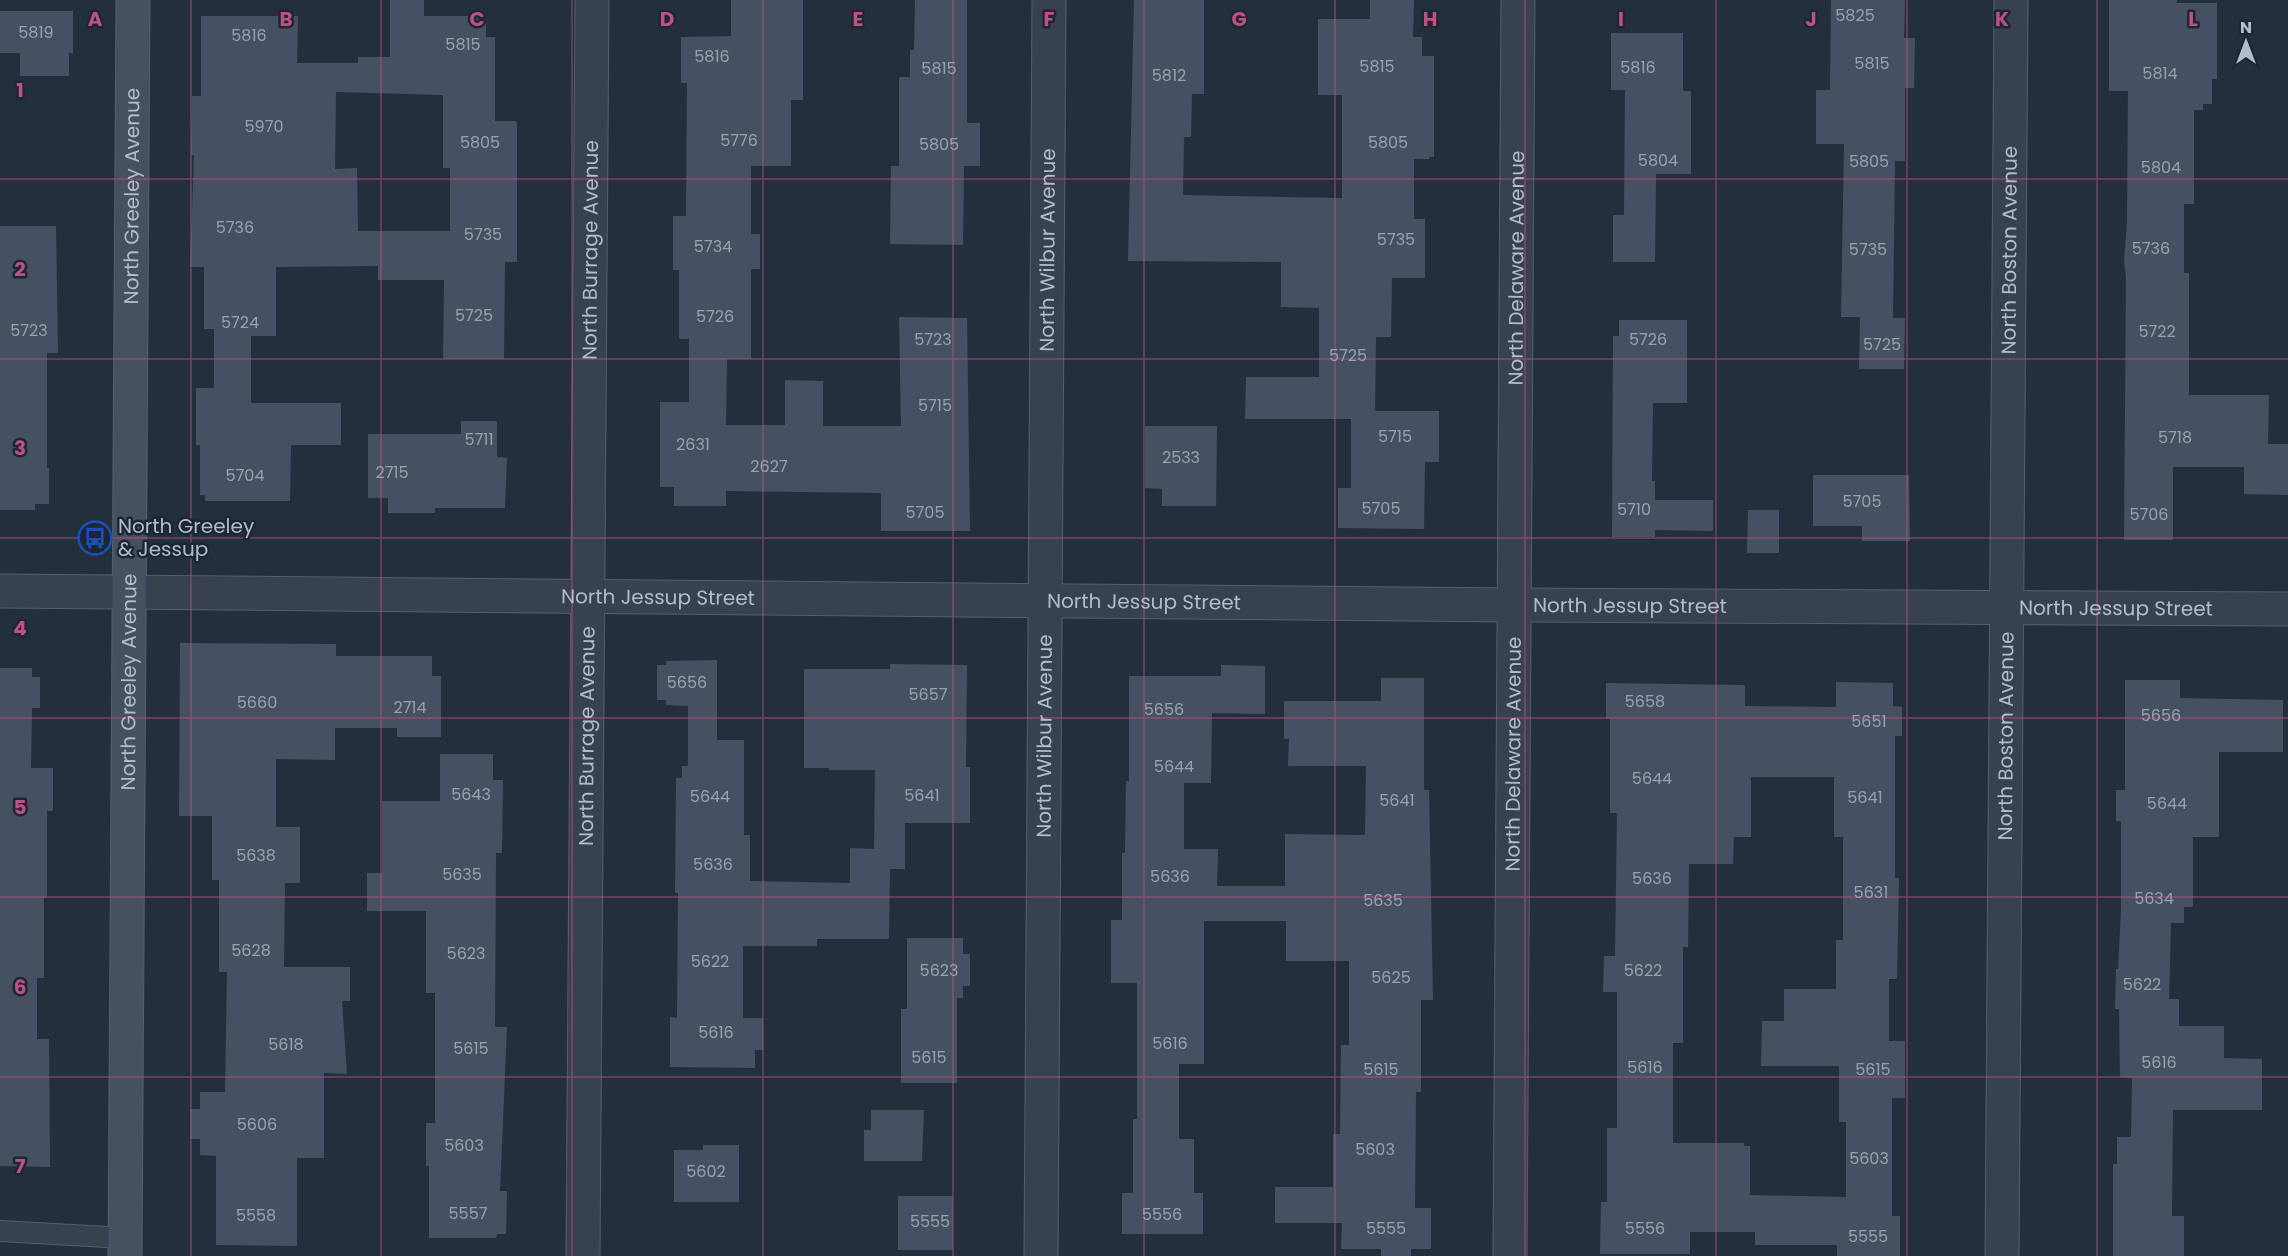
<svg xmlns="http://www.w3.org/2000/svg" width="2288" height="1256" viewBox="0 0 2288 1256" font-family="Poppins,sans-serif">
<rect width="100%" height="100%" fill="#242f3e"/>
<!-- building -->
<g fill="#455162" fill-rule="evenodd">
<path d="M390 0H424V16H486V37H495V121H516L517 123V262H505L504 359H443L444 280H378V266L276 267V336H251V403H341V445H291L290 501H205V495H200V445H196V388H214V329H204V267H190L194 155H191L192 96H201V16H298L297 63H358V57H390ZM336 92 443 95V168H450V231H358L357 168 335 169Z"/>
<path d="M731 0H803V100H791V166H751V234H760V269H751V359H727L726 425H785V380L823 381V426H901L899 317 967 318 970 531H881V493L726 491V506H674V487H660V402H689V339H679V270H673V216H686L687 83H681V37L731 36Z"/>
<path d="M915 0H967V123H980V166H964L963 245 890 244 891 166H899V77H910V50H914Z"/>
<path d="M1134 0H1204V94H1192L1191 137H1184L1183 195 1342 198V95H1318V19H1370V0H1414L1413 37H1422V56H1434V157H1429V159H1414V219H1425V278H1392L1391 337H1376L1375 411H1439V462H1425L1424 529 1338 528V488H1351V419H1245L1246 377H1319V308L1281 307V262L1128 261Z"/>
<path d="M1831 0H1905L1904 38H1915L1914 88H1905V161H1895L1893 318H1905L1904 369H1859L1860 317H1841L1844 144H1816V90H1830Z"/>
<path d="M2109 0H2177V3H2217V79H2212V104H2203V110H2194V204H2184V273H2189V395H2269L2268 444H2288V495L2244 494V467H2173V540H2124L2126 278 2124 261 2127 221 2128 91H2109Z"/>
<path d="M0 11H73V53H69V76H20V53H0Z"/>
<path d="M1611 33H1683V91H1691V174H1656L1655 262H1613V215H1624L1625 90H1611Z"/>
<path d="M0 226H56L58 353H47V468H49V504H35V510H0Z"/>
<path d="M1619 320H1687V403H1653L1652 481H1655V500H1713V531L1655 530V537H1612L1613 336H1619Z"/>
<path d="M461 421H497V457L507 458 505 508H435V513H388V498H368V434H461Z"/>
<path d="M1145 426H1217L1216 506H1162V489L1145 488Z"/>
<path d="M1813 475H1909L1910 541H1862V526H1813Z"/>
<path d="M1748 510H1779V553H1747Z"/>
<path d="M180 643 336 644V656H432V676H441V737H397V728H335V760L276 759V827H300V883H285L284 967H350V1001H342L347 1074 324 1073V1158H297V1246L216 1245V1156L200 1155V1139H190V1109H200V1092H225L227 972H219V880H212V816H179Z"/>
<path d="M717 660V740H744V835H750V881L850 883V848L874 849 875 770H829V768H804V669H890V664L967 665 966 767H970V823H905V869H890L889 939H817V946H743V1018H763V1050H755V1068L670 1067V1017L677 1018 678 893H675L676 778H682V766H688V706L666 705V700H657V665H666V661Z"/>
<path d="M1221 665 1265 666V714L1212 713 1211 783H1184V849H1218L1217 886H1285V834L1365 835 1366 766H1288L1289 739H1284V701H1381V678H1424V790H1429L1433 1000H1421V1092H1416L1415 1208H1431V1249H1411V1256H1381V1249H1341L1342 1223H1275V1187H1333V1134H1340L1341 1045H1349V961H1286V921H1204V1064H1179V1139H1194V1193H1203V1234H1122V1193H1133V1119H1137V983H1111V920H1122V853H1125L1126 781H1129V676H1221Z"/>
<path d="M0 668H32V677H40V708H32L31 768H53V811H47V898H44V978H37V1039H49L50 1167 0 1166Z"/>
<path d="M2125 680H2180V698L2283 700V752H2219V837H2193V907H2184V923H2171L2169 999H2179V1026H2224V1058L2262 1059V1110H2173L2172 1216H2184V1256H2113V1164H2117V1137H2131L2132 1078 2120 1077 2119 1009H2115L2116 969H2118L2121 910V821H2116V790H2125Z"/>
<path d="M1836 682 1893 683V706L1902 707V736H1895V878H1899L1897 979H1889V1041H1905V1098H1892V1216H1900V1256H1837V1245H1755V1232H1690V1254H1600L1601 1202H1607V1128H1617V992H1603L1604 956H1615L1617 813H1610V719H1606V683L1745 685V706L1836 707ZM1751 777H1834V837H1843V940H1836V989H1784V1021H1762L1761 1066H1839V1122H1846V1197L1750 1195V1146H1744V1143H1673V1043H1683V947H1688L1689 864H1733L1734 837H1751Z"/>
<path d="M440 754H493V780H503L502 853H496L495 1027H507L500 1191H507L506 1234H497L496 1238H429V1166H426V1123H435V993H426V911H367V873H382V801H440Z"/>
<path d="M907 938H963V954H970V986H963V998H957V1083H901V1009H907Z"/>
<path d="M871 1110H924L922 1161H864V1130H871Z"/>
<path d="M703 1145H739V1202H674V1150H703Z"/>
<rect x="898" y="1196" width="55" height="54"/>
</g>
<g fill="none" stroke-linecap="round" stroke-linejoin="round">
<!-- lane casing -->
<g stroke="#565f6c" stroke-width="22">
<path id="lane" d="M0 1231 125 1238"/>
</g>
<!-- street casing -->
<g stroke="#565f6c" stroke-width="35">
<g id="street">
<path id="s1" d="M0 591 1513 605 2288 609"/>
<path id="s2" d="M583 1256 592 0"/>
<path id="s3" d="M1041 1256 1049 0"/>
<path id="s4" d="M1510 1256 1518 0"/>
<path id="s5" d="M2002 1256 2011 0"/>
</g>
</g>
<!-- secondary casing -->
<g stroke="#565f6c" stroke-width="35">
<g id="secondary">
<path id="s6" d="M125 1256 133 0"/>
</g>
</g>
<!-- lane -->
<use href="#lane" stroke="#38414e" stroke-width="20"/>
<!-- street -->
<use href="#street" stroke="#38414e" stroke-width="33"/>
<!-- secondary -->
<use href="#secondary" stroke="#465061" stroke-width="33"/>
</g>
<!-- grid -->
<path fill="none" stroke="#bd5182" stroke-width="1.5" stroke-opacity="0.55" d="M191 0V1256M381 0V1256M572 0V1256M763 0V1256M953 0V1256M1144 0V1256M1335 0V1256M1525 0V1256M1716 0V1256M1907 0V1256M2097 0V1256M0 179H2288M0 359H2288M0 538H2288M0 718H2288M0 897H2288M0 1077H2288"/>
<!-- icons -->
<defs>
<g id="bus-ring" transform="scale(1.725)"><circle r="9.5" fill="#1d2633" stroke="#1a4fb4" stroke-width="1.5"/><path d="M-5-6H5V4H4V6H2V4H-2V6H-4V4H-5ZM-3.5-4V0h7V-4ZM-3.5 1.2v1.5H-2V1.2ZM2 1.2v1.5H3.5V1.2Z" fill="#1a4fb4"/></g>
</defs>
<g fill-rule="evenodd">
<use href="#bus-ring" x="95" y="538"/>
</g>
<g text-anchor="middle" dominant-baseline="central" stroke-width="5" stroke-linejoin="round" paint-order="stroke">
<!-- number labels -->
<g font-size="16" fill="#98a1af">
<text x="1855" y="15">5825</text>
<text x="36" y="32">5819</text>
<text x="249" y="35">5816</text>
<text x="463" y="44">5815</text>
<text x="712" y="56">5816</text>
<text x="1872" y="63">5815</text>
<text x="1377" y="66">5815</text>
<text x="1638" y="67">5816</text>
<text x="939" y="68">5815</text>
<text x="2160" y="73">5814</text>
<text x="1169" y="75">5812</text>
<text x="264" y="126">5970</text>
<text x="739" y="140">5776</text>
<text x="480" y="142">5805</text>
<text x="1388" y="142">5805</text>
<text x="939" y="144">5805</text>
<text x="1658" y="160">5804</text>
<text x="1869" y="161">5805</text>
<text x="2161" y="167">5804</text>
<text x="235" y="227">5736</text>
<text x="483" y="234">5735</text>
<text x="1396" y="239">5735</text>
<text x="713" y="246">5734</text>
<text x="2151" y="248">5736</text>
<text x="1868" y="249">5735</text>
<text x="474" y="315">5725</text>
<text x="715" y="316">5726</text>
<text x="240" y="322">5724</text>
<text x="29" y="330">5723</text>
<text x="2157" y="331">5722</text>
<text x="933" y="339">5723</text>
<text x="1648" y="339">5726</text>
<text x="1882" y="344">5725</text>
<text x="1348" y="355">5725</text>
<text x="935" y="405">5715</text>
<text x="1395" y="436">5715</text>
<text x="2175" y="437">5718</text>
<text x="479" y="439">5711</text>
<text x="693" y="444">2631</text>
<text x="1181" y="457">2533</text>
<text x="769" y="466">2627</text>
<text x="392" y="472">2715</text>
<text x="245" y="475">5704</text>
<text x="1862" y="501">5705</text>
<text x="1381" y="508">5705</text>
<text x="1634" y="509">5710</text>
<text x="925" y="512">5705</text>
<text x="2149" y="514">5706</text>
<text x="687" y="682">5656</text>
<text x="928" y="694">5657</text>
<text x="1645" y="701">5658</text>
<text x="257" y="702">5660</text>
<text x="410" y="707">2714</text>
<text x="1164" y="709">5656</text>
<text x="2161" y="715">5656</text>
<text x="1869" y="721">5651</text>
<text x="1174" y="766">5644</text>
<text x="1652" y="778">5644</text>
<text x="471" y="794">5643</text>
<text x="922" y="795">5641</text>
<text x="710" y="796">5644</text>
<text x="1865" y="797">5641</text>
<text x="1397" y="800">5641</text>
<text x="2167" y="803">5644</text>
<text x="256" y="855">5638</text>
<text x="713" y="864">5636</text>
<text x="462" y="874">5635</text>
<text x="1170" y="876">5636</text>
<text x="1652" y="878">5636</text>
<text x="1871" y="892">5631</text>
<text x="2154" y="898">5634</text>
<text x="1383" y="900">5635</text>
<text x="251" y="950">5628</text>
<text x="466" y="953">5623</text>
<text x="710" y="961">5622</text>
<text x="939" y="970">5623</text>
<text x="1643" y="970">5622</text>
<text x="1391" y="977">5625</text>
<text x="2142" y="984">5622</text>
<text x="716" y="1032">5616</text>
<text x="1170" y="1043">5616</text>
<text x="286" y="1044">5618</text>
<text x="471" y="1048">5615</text>
<text x="929" y="1057">5615</text>
<text x="2159" y="1062">5616</text>
<text x="1645" y="1067">5616</text>
<text x="1381" y="1069">5615</text>
<text x="1873" y="1069">5615</text>
<text x="257" y="1124">5606</text>
<text x="464" y="1145">5603</text>
<text x="1375" y="1149">5603</text>
<text x="1869" y="1158">5603</text>
<text x="706" y="1171">5602</text>
<text x="468" y="1213">5557</text>
<text x="1162" y="1214">5556</text>
<text x="256" y="1215">5558</text>
<text x="930" y="1221">5555</text>
<text x="1386" y="1228">5555</text>
<text x="1645" y="1228">5556</text>
<text x="1868" y="1236">5555</text>
</g>
<!-- street labels -->
<g font-size="20" fill="#b4bcc9" stroke="#1d2633">
<text stroke="none"><textPath href="#s6" startOffset="1060">North Greeley Avenue</textPath></text>
<text stroke="none"><textPath href="#s2" startOffset="1006">North Burrage Avenue</textPath></text>
<text stroke="none"><textPath href="#s3" startOffset="1006">North Wilbur Avenue</textPath></text>
<text stroke="none"><textPath href="#s5" startOffset="1006">North Boston Avenue</textPath></text>
<text stroke="none"><textPath href="#s4" startOffset="988">North Delaware Avenue</textPath></text>
<text stroke="none"><textPath href="#s1" startOffset="658">North Jessup Street</textPath></text>
<text stroke="none"><textPath href="#s1" startOffset="1144">North Jessup Street</textPath></text>
<text stroke="none"><textPath href="#s1" startOffset="1630">North Jessup Street</textPath></text>
<text stroke="none"><textPath href="#s1" startOffset="2116">North Jessup Street</textPath></text>
<text stroke="none"><textPath href="#s6" startOffset="574">North Greeley Avenue</textPath></text>
<text stroke="none"><textPath href="#s2" startOffset="520">North Burrage Avenue</textPath></text>
<text stroke="none"><textPath href="#s3" startOffset="520">North Wilbur Avenue</textPath></text>
<text stroke="none"><textPath href="#s5" startOffset="520">North Boston Avenue</textPath></text>
<text stroke="none"><textPath href="#s4" startOffset="502">North Delaware Avenue</textPath></text>
</g>
<!-- poi labels -->
<g font-size="20" fill="#b4bcc9" stroke="#1d2633" text-anchor="start">
<text x="118" y="526">North Greeley<tspan x="118" dy="23">&amp; Jessup</tspan></text>
</g>
</g>
<g font-size="20" text-anchor="middle" font-weight="bold" fill="#bd5182" stroke="#1d2633" stroke-width="5" stroke-linejoin="round" paint-order="stroke">
<text x="95" y="26">A</text>
<text x="286" y="26">B</text>
<text x="477" y="26">C</text>
<text x="667" y="26">D</text>
<text x="858" y="26">E</text>
<text x="1049" y="26">F</text>
<text x="1239" y="26">G</text>
<text x="1430" y="26">H</text>
<text x="1621" y="26">I</text>
<text x="1811" y="26">J</text>
<text x="2002" y="26">K</text>
<text x="2193" y="26">L</text>
<text x="20" y="97">1</text>
<text x="20" y="276">2</text>
<text x="20" y="455">3</text>
<text x="20" y="635">4</text>
<text x="20" y="814">5</text>
<text x="20" y="994">6</text>
<text x="20" y="1173">7</text>
</g>
<!-- north arrow -->
<g transform="translate(2246 42)" stroke="#1d2633" stroke-width="4.5" paint-order="stroke">
<path d="M0-4.5L10 22L0 15L-10 22Z" fill="#b4bcc9"/>
<text y="-9" font-size="16" font-weight="bold" text-anchor="middle" fill="#b4bcc9">N</text>
</g>
</svg>
